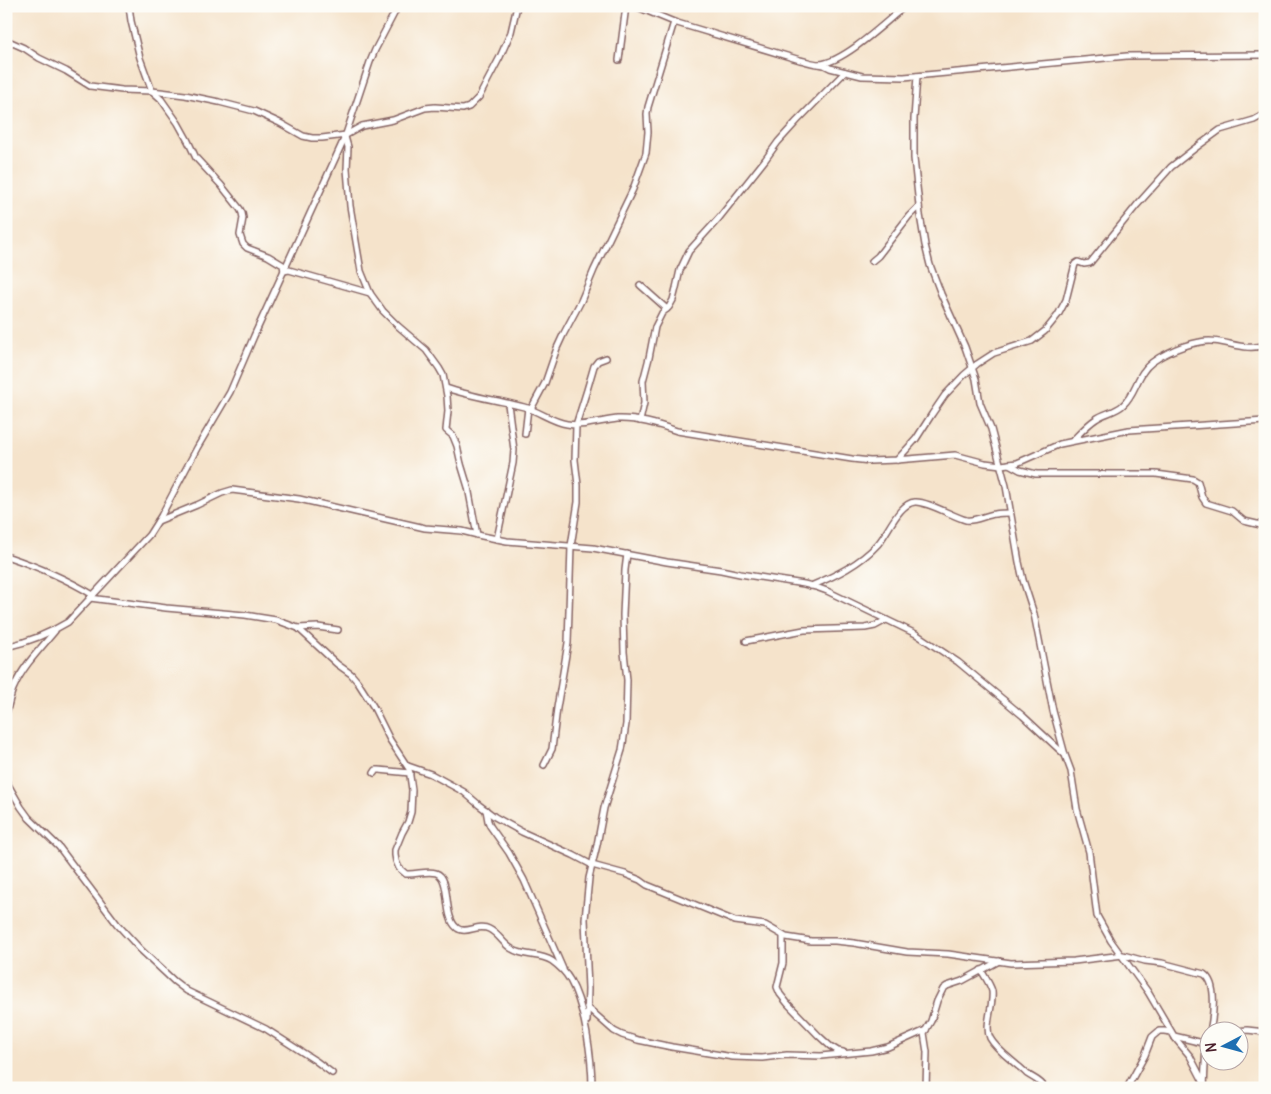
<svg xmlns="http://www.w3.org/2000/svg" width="1271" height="1094" viewBox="0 0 1271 1094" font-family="Delius,sans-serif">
<rect width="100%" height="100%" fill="#fdfcf7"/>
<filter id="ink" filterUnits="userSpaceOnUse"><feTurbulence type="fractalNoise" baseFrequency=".02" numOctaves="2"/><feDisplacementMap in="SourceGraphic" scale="10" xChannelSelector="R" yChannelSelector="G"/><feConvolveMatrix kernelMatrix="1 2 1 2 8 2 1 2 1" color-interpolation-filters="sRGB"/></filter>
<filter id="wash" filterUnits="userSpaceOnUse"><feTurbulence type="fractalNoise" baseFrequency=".0096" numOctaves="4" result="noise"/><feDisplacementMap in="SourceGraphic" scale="20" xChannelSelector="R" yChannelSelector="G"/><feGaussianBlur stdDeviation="1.12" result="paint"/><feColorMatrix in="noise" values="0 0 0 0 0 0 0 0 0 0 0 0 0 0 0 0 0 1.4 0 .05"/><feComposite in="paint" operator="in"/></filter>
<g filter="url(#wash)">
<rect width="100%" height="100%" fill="#f5e3cb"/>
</g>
<g filter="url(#ink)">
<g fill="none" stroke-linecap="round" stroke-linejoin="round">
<!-- minor casing -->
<g stroke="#866463" stroke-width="8">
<g id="minor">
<path d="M129 6 131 21 140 58 152 91 161 99 178 123 188 141 196 158 221 185 240 209 242 213 243 218 240 235 243 244 247 248 268 256 283 265 284 271 289 270 370 293"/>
<path d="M635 6 674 22 800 60C806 61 813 64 819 64 843 63 886 22 905 6"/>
<path d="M6 40 24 48 39 58 66 71 90 86 122 90 152 91 185 95 219 102 254 111 280 123 303 136 312 138H322L346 135 362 126 393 120 425 108 435 107 463 109 469 107 479 97 500 57 511 32 517 6"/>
<path d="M619 60 626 6"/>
<path d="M819 64 824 65 830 68 862 76 904 77 1127 56 1265 55"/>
<path d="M917 76 914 119V158L920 215 925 245 930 265 941 294 965 347 976 379 980 403 991 429 1006 486 1019 562 1023 580 1034 614 1053 711 1065 755 1071 771 1077 809 1089 852 1097 916 1111 941 1148 992 1174 1036 1203 1043 1208 1041"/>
<path d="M345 137 348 147 347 169 350 206 361 271 370 293 383 311 398 326 426 350 439 368 443 375 447 396 448 411 446 430 453 436 457 446 461 464 468 487 477 535"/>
<path d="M872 261 878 256 909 216 919 206"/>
<path d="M640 285 667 309"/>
<path d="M446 388C472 397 498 400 524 407 539 411 552 422 567 424 584 427 600 421 617 419 637 418 658 424 677 431L852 459 870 461 897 460 955 455 985 463 1001 465 1017 463 1024 460 1060 444 1129 430 1265 421"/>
<path d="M531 409 545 383 557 348 563 335 581 301 594 270 633 189 646 153 648 132 647 114 648 107 674 22"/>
<path d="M640 421 644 403 643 381 649 358 655 327 662 313 669 307 673 300 676 288 680 270 689 251 719 218 765 160 778 142 797 121 845 72"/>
<path d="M525 434 528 408"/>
<path d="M1073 440C1080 433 1088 424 1096 419 1104 413 1116 412 1123 405 1133 396 1136 382 1143 372 1152 357 1183 345 1200 342 1222 337 1243 353 1265 345"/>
<path d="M897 460 916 439 932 414 945 395 964 375 977 364 994 353 1032 341 1045 331 1058 315 1066 300 1075 264 1078 262 1084 264 1090 263 1137 205 1171 167 1194 149 1220 130 1254 120 1265 114"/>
<path d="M1009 464 1020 470 1036 474H1156L1193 479 1198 482 1202 497 1206 503 1232 511 1244 521 1265 526"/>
<path d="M158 521 197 505 222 493 232 490 299 499 425 528 462 531 482 536 507 541 593 548 667 562 721 570 740 574 804 584 816 587 827 591 916 634 958 662 1023 716 1064 754"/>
<path d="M497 539 513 463 514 450 508 404"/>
<path d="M6 556C36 566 67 579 93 595"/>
<path d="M811 586C835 576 860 564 878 544 888 533 899 503 915 502 927 501 954 517 966 520 973 522 986 515 995 514 1000 513 1005 513 1010 513"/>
<path d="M90 598 166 608 245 615 276 620 298 628 337 664 351 674 357 681 373 706 390 740 409 769 412 790 411 812 408 822 402 833 395 850V855L396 861 399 868 406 874C416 875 427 870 436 873 452 878 442 916 457 928 466 935 478 923 489 929 499 934 503 944 512 949 524 957 540 953 552 961 559 966 566 973 570 980 585 1007 592 1057 592 1088"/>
<path d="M298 628 318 627 338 630"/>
<path d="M746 641 804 630 865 628 875 626 886 620"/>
<path d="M6 647C28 642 50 633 68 622L149 535 161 516 197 448 230 392 254 336 345 137 370 62 375 50 398 6"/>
<path d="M6 713C9 705 10 695 14 687 23 666 41 648 55 631"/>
<path d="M544 765 552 749 557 708 568 643 571 546 578 502V485L575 460 576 425 587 390 594 366 598 361 606 358"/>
<path d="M408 766 431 774 464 792 479 805 495 817 522 832 573 855 592 865 625 874 640 880 647 885 735 921 765 925 786 937 811 941H835L854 943 907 952 948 954 1011 963 1074 961 1123 955 1145 961 1162 963 1204 974C1218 983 1213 1017 1210 1032"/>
<path d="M374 773 376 770H379L410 773"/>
<path d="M6 781 21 807 29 818 59 847 117 924 141 950 174 981 187 991 266 1029 316 1061 332 1073"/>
<path d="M486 810 488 821 490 826 509 853 524 880 563 969"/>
<path d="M783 936V963L777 987 780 994 788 1004 819 1036 830 1046 838 1051 843 1052"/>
<path d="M981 970C985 977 990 984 992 991 994 1005 984 1025 990 1038 996 1049 1009 1058 1018 1066 1021 1068 1024 1071 1027 1074 1034 1079 1040 1080 1045 1088"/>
<path d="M587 1007 614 1031 622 1035 638 1040 672 1047 733 1057 762 1058 787 1055 821 1056 871 1051 888 1047 926 1030"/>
<path d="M587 1021 588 989 585 919 589 878 597 845 604 808 622 750 626 724 627 680 624 652 623 615 625 570 627 554"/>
<path d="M1228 1032 1247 1030 1265 1032"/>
<path d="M1175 1038 1190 1056 1204 1083"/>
<path d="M926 1088 927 1052 924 1033 931 1021 937 1001 943 989 947 986 962 981 999 961"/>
<path d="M1127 1088 1145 1055 1152 1037 1159 1031H1164L1171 1032"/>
<path d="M1204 1088 1206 1042"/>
</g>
</g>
<!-- minor -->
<use href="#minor" stroke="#fff" stroke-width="5"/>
</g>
</g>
<!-- margin -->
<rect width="1271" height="1094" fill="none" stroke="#fdfcf7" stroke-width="25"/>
<!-- north arrow -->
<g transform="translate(1224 1046) rotate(264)"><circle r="24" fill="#fdfcf7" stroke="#b5a4a5"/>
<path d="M0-4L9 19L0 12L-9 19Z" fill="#1f6fb2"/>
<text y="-8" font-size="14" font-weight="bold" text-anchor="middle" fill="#4a1f2b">N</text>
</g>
</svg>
